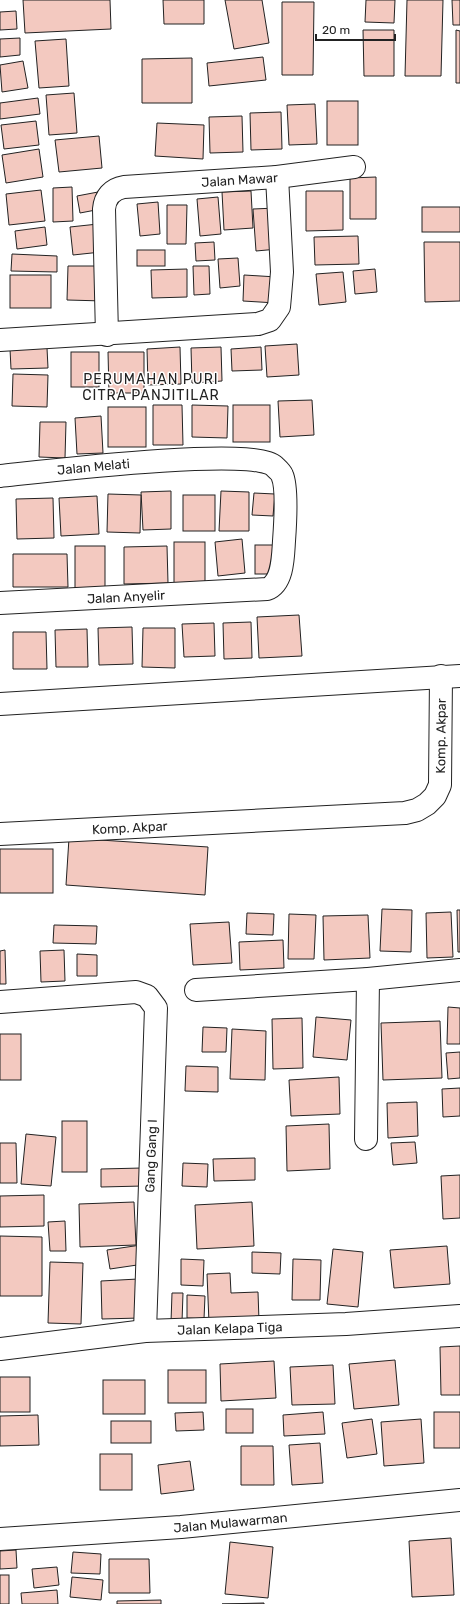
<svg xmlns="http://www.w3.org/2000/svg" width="460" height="1604" viewBox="0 0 460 1604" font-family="Rubik,sans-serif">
<rect width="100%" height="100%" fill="#fff"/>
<!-- building -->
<g fill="#f3c9c0" stroke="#222">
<path d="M23 0H110L111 29 25 33Z"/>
<path d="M163 0H204V24H164Z"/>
<path d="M225 0H262L269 43 234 49Z"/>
<path d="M366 0H395L394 23 365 22Z"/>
<path d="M407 0H443L441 76H405Z"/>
<path d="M452 0H460V25H453Z"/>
<path d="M282 2H314L313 75H282Z"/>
<path d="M16 11 17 29 0 30V12Z"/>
<path d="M363 30H394V76H364Z"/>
<path d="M456 30 460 31V83H456Z"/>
<path d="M20 38V55L0 57V39Z"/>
<path d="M66 39 69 86 39 88 35 41Z"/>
<path d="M263 57 266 80 209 86 207 63Z"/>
<path d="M192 58V103H142V59Z"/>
<path d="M23 61 28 88 2 92 0 65Z"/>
<path d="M74 93 77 133 49 135 46 95Z"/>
<path d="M38 98 40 114 0 119V103Z"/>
<rect x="327" y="101" width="31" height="44"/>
<path d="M315 104 317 144 289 145 287 105Z"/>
<path d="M281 112 282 149 251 150 250 113Z"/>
<path d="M242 116 243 152 210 153 209 117Z"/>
<path d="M36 121 39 145 4 149 1 125Z"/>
<path d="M157 123 204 125 203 159 155 156Z"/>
<path d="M99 136 102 168 59 172 55 140Z"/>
<path d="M39 149 43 177 6 183 2 155Z"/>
<path d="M376 177V219H350V178Z"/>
<path d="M72 187 73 221 53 222V188Z"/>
<path d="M41 190 45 221 9 225 6 194Z"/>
<path d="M251 191 253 228 224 230 222 192Z"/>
<path d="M306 191H343V230L306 231Z"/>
<path d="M98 192 101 209 80 213 77 196Z"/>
<path d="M218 197 221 234 200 236 197 199Z"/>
<path d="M158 202 160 234 140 236 137 204Z"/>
<path d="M167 205H187L186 244H167Z"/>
<rect x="422" y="207" width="38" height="25"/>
<path d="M276 208 278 249 256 251 253 209Z"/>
<path d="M98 224 101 252 73 255 70 227Z"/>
<path d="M45 227 47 245 17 249 15 231Z"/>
<path d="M358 236 359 264 315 265 314 237Z"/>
<path d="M214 242 215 260 196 261 195 243Z"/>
<path d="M424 242H460V301L425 302Z"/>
<rect x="137" y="250" width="28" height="16"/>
<path d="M12 254 57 256V272L11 271Z"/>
<path d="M238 258 240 286 220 288 218 259Z"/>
<path d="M68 266H105L104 301 67 300Z"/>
<path d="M193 266H209L210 294 194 295Z"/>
<path d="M187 269V297L152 298 151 270Z"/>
<path d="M375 269 377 292 355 294 353 271Z"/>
<path d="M343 272 346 302 319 305 316 274Z"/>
<rect x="10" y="275" width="41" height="33"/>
<path d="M244 275 277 277 276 303 243 301Z"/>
<path d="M297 344 299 375 267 377 265 346Z"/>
<path d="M180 347 181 384 148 385 147 349Z"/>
<path d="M221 347 222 381 192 383 191 348Z"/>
<path d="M261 347 262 370 232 371 231 349Z"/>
<path d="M47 348 48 368 11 369 10 349Z"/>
<rect x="71" y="352" width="28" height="35"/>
<path d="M108 352H144V393H109Z"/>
<path d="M13 374 48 375 47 407 12 406Z"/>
<path d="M312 400 314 435 280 437 278 401Z"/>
<path d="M153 405H182L183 445H153Z"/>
<path d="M192 405 228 406 227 438 192 437Z"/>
<rect x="233" y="405" width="37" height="37"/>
<rect x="108" y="407" width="38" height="40"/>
<path d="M101 416 103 453 77 454 75 418Z"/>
<path d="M40 422H66L65 458 39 457Z"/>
<path d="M171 491V529L143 530 141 492Z"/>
<path d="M221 491 249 492V531H219Z"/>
<path d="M254 493 275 494 273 516 252 515Z"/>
<path d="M108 494 141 495 140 533 107 532Z"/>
<rect x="183" y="495" width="32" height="36"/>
<path d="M97 496 99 534 61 536 59 498Z"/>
<path d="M53 498 54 538 17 539 16 499Z"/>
<path d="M242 539 245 573 218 576 215 542Z"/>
<rect x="174" y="542" width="31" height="41"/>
<rect x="255" y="545" width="21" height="29"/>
<rect x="75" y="546" width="30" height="43"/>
<path d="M167 546 168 583 124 584V547Z"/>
<path d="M13 554H67L68 587H13Z"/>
<path d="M299 615 302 656 259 658 257 617Z"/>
<path d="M251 622 252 658 224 659 223 623Z"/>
<path d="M214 623 215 656 184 657 182 624Z"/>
<path d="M132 627 133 664 99 665 98 628Z"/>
<path d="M143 628H175V668L142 667Z"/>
<path d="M87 629 88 667H56L55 630Z"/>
<path d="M13 632H46L47 669H13Z"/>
<path d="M69 838 208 847 205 895 66 885Z"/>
<rect x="0" y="849" width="53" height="44"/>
<path d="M382 909 412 910 411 952 380 951Z"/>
<path d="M457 910H460V952H458Z"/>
<path d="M451 912 453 957 427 958 426 913Z"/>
<path d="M247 913 274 914 273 935 246 934Z"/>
<path d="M289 914 316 915 314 959H288Z"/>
<path d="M368 915 370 958 324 960 323 916Z"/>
<path d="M229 922 232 963 193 965 190 924Z"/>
<path d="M54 925 97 926 96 944 53 943Z"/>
<path d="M283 940 284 968 240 970 239 942Z"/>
<path d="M5 950 6 984H0V951Z"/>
<path d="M64 950 65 981 41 982 40 951Z"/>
<path d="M77 954 97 955V976H77Z"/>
<path d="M448 1007 460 1008V1044H447Z"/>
<path d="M316 1017 351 1020 347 1060 313 1057Z"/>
<path d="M302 1018 303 1068 273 1069 272 1019Z"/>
<path d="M440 1021 442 1078 383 1080 381 1023Z"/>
<path d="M203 1027 227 1028 226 1052H202Z"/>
<path d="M232 1029 266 1031 265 1080 230 1079Z"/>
<rect x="0" y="1034" width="21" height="46"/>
<path d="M460 1052V1078L448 1079 446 1053Z"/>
<path d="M186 1066 218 1067V1092L185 1091Z"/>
<path d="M339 1077 340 1114 291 1116 289 1080Z"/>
<path d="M460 1088V1116L443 1117 442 1089Z"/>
<path d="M417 1102 418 1136 388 1138 387 1103Z"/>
<rect x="62" y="1121" width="25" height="51"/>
<path d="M329 1124 330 1169 287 1171 286 1126Z"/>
<path d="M26 1134 56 1137 51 1186 21 1184Z"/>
<path d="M415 1142 417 1163 393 1165 391 1143Z"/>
<path d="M0 1143H16L17 1183H0Z"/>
<path d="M255 1158V1180L214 1181 213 1159Z"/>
<path d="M183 1163 208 1164 207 1187 182 1186Z"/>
<path d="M142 1168 143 1186 101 1187V1169Z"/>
<path d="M460 1175V1218L443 1219 441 1176Z"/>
<path d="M44 1195V1226L0 1227V1196Z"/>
<path d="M134 1202 136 1245 80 1247 79 1204Z"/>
<path d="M252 1202 254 1246 197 1249 195 1205Z"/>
<path d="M65 1221 66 1251H50L48 1222Z"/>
<path d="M0 1236 42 1237V1296H0Z"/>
<path d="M141 1245 144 1264 110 1269 107 1250Z"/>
<path d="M447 1246 450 1284 394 1288 390 1250Z"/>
<path d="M333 1249 363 1252 358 1307 327 1304Z"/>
<path d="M252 1252 281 1253 280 1274 252 1273Z"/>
<path d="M181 1259 204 1260 203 1286 181 1285Z"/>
<path d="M293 1259 321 1260 320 1300H292Z"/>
<path d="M50 1262 83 1263 81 1324 48 1323Z"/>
<path d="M230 1273 231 1293 258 1292 259 1321 209 1323 207 1274Z"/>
<path d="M138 1279 140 1318 102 1319 101 1281Z"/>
<path d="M172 1293H183L182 1322H171Z"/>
<path d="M187 1295 205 1296 204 1319 187 1318Z"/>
<path d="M460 1346V1395H441L440 1347Z"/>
<path d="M395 1360 399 1405 354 1409 349 1364Z"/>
<path d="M274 1361 276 1398 221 1401 220 1364Z"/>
<path d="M333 1365 335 1404 292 1405 290 1367Z"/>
<rect x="168" y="1370" width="38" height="33"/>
<rect x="0" y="1377" width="30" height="35"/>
<rect x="103" y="1380" width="42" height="34"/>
<rect x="226" y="1409" width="27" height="24"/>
<path d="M203 1412 204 1430 176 1431 175 1413Z"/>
<path d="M323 1412 325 1434 284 1436 283 1415Z"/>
<rect x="434" y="1412" width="26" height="36"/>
<path d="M38 1415 39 1445 0 1446V1416Z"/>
<path d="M372 1419 377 1454 347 1458 342 1423Z"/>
<path d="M421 1419 424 1463 384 1466 381 1422Z"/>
<rect x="111" y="1421" width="40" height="22"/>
<path d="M320 1443 323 1483 292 1485 289 1445Z"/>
<path d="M241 1446H273L274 1485H241Z"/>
<rect x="100" y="1454" width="32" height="36"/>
<path d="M190 1461 194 1490 161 1494 158 1465Z"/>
<path d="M451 1538 454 1595 412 1597 409 1541Z"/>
<path d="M230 1542 273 1547 268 1598 225 1594Z"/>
<path d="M16 1550 17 1568 0 1569V1551Z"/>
<path d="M73 1552 101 1554 100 1574 71 1573Z"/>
<path d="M109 1559H149L150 1593H109Z"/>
<path d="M57 1567 59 1585 34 1588 32 1569Z"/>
<rect x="0" y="1575" width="9" height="29"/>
<path d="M72 1577 103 1580 101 1600 70 1597Z"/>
<path d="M57 1590 58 1604H22L21 1593Z"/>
<path d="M161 1600V1604H117V1601Z"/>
<path d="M264 1603V1604H222Z"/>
</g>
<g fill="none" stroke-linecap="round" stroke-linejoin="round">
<!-- minor casing -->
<g stroke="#222" stroke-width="24">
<g id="minor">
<path id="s1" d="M107 335 104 209C105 197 112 189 124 187L277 177 354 167"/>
<path d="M0 340 258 324 270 320 279 307 280 296 282 272 277 177"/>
<path id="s2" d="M0 476C39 472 253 446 274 466 276 468 281 472 282 475 288 488 285 527 284 541 283 557 283 583 267 589L0 603"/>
<path d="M0 704 460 676"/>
<path id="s3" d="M0 834 405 813 417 810 427 804 435 796 440 785 441 676"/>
<path d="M196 990 368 979 460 970"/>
<path d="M0 1002 136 992 147 996 156 1008 145 1331"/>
<path d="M366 1139 368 979"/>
<path id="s4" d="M0 1349 145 1331 346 1324 460 1316"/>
<path id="s5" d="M0 1539 181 1527 460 1500"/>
</g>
</g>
<!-- minor -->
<use href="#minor" stroke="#fff" stroke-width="22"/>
</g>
<g text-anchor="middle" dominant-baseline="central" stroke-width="3" stroke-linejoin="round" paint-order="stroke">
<!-- street labels -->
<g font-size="13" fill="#222" stroke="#fff">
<text stroke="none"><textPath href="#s1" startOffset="274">Jalan Mawar</textPath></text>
<text stroke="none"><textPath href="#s2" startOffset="94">Jalan Melati</textPath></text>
<text transform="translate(126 597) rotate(-3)">Jalan Anyelir</text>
<text stroke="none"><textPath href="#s3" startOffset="502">Komp. Akpar</textPath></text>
<text stroke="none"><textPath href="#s3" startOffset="130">Komp. Akpar</textPath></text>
<text transform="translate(151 1156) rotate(-88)">Gang Gang I</text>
<text stroke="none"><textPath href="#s4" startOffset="231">Jalan Kelapa Tiga</textPath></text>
<text stroke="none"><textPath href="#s5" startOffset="231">Jalan Mulawarman</textPath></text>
</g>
<!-- neighbourhood labels -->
<g font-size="14" letter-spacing="1" fill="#222" stroke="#fff">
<text x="151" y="379">PERUMAHAN PURI<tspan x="151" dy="16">CITRA PANJITILAR</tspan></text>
</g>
</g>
<!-- scale -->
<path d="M316 34v6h79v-6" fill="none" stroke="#222222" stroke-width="2"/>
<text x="322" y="34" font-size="12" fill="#222222" stroke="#ffffff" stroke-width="3" paint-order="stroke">20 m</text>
</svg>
